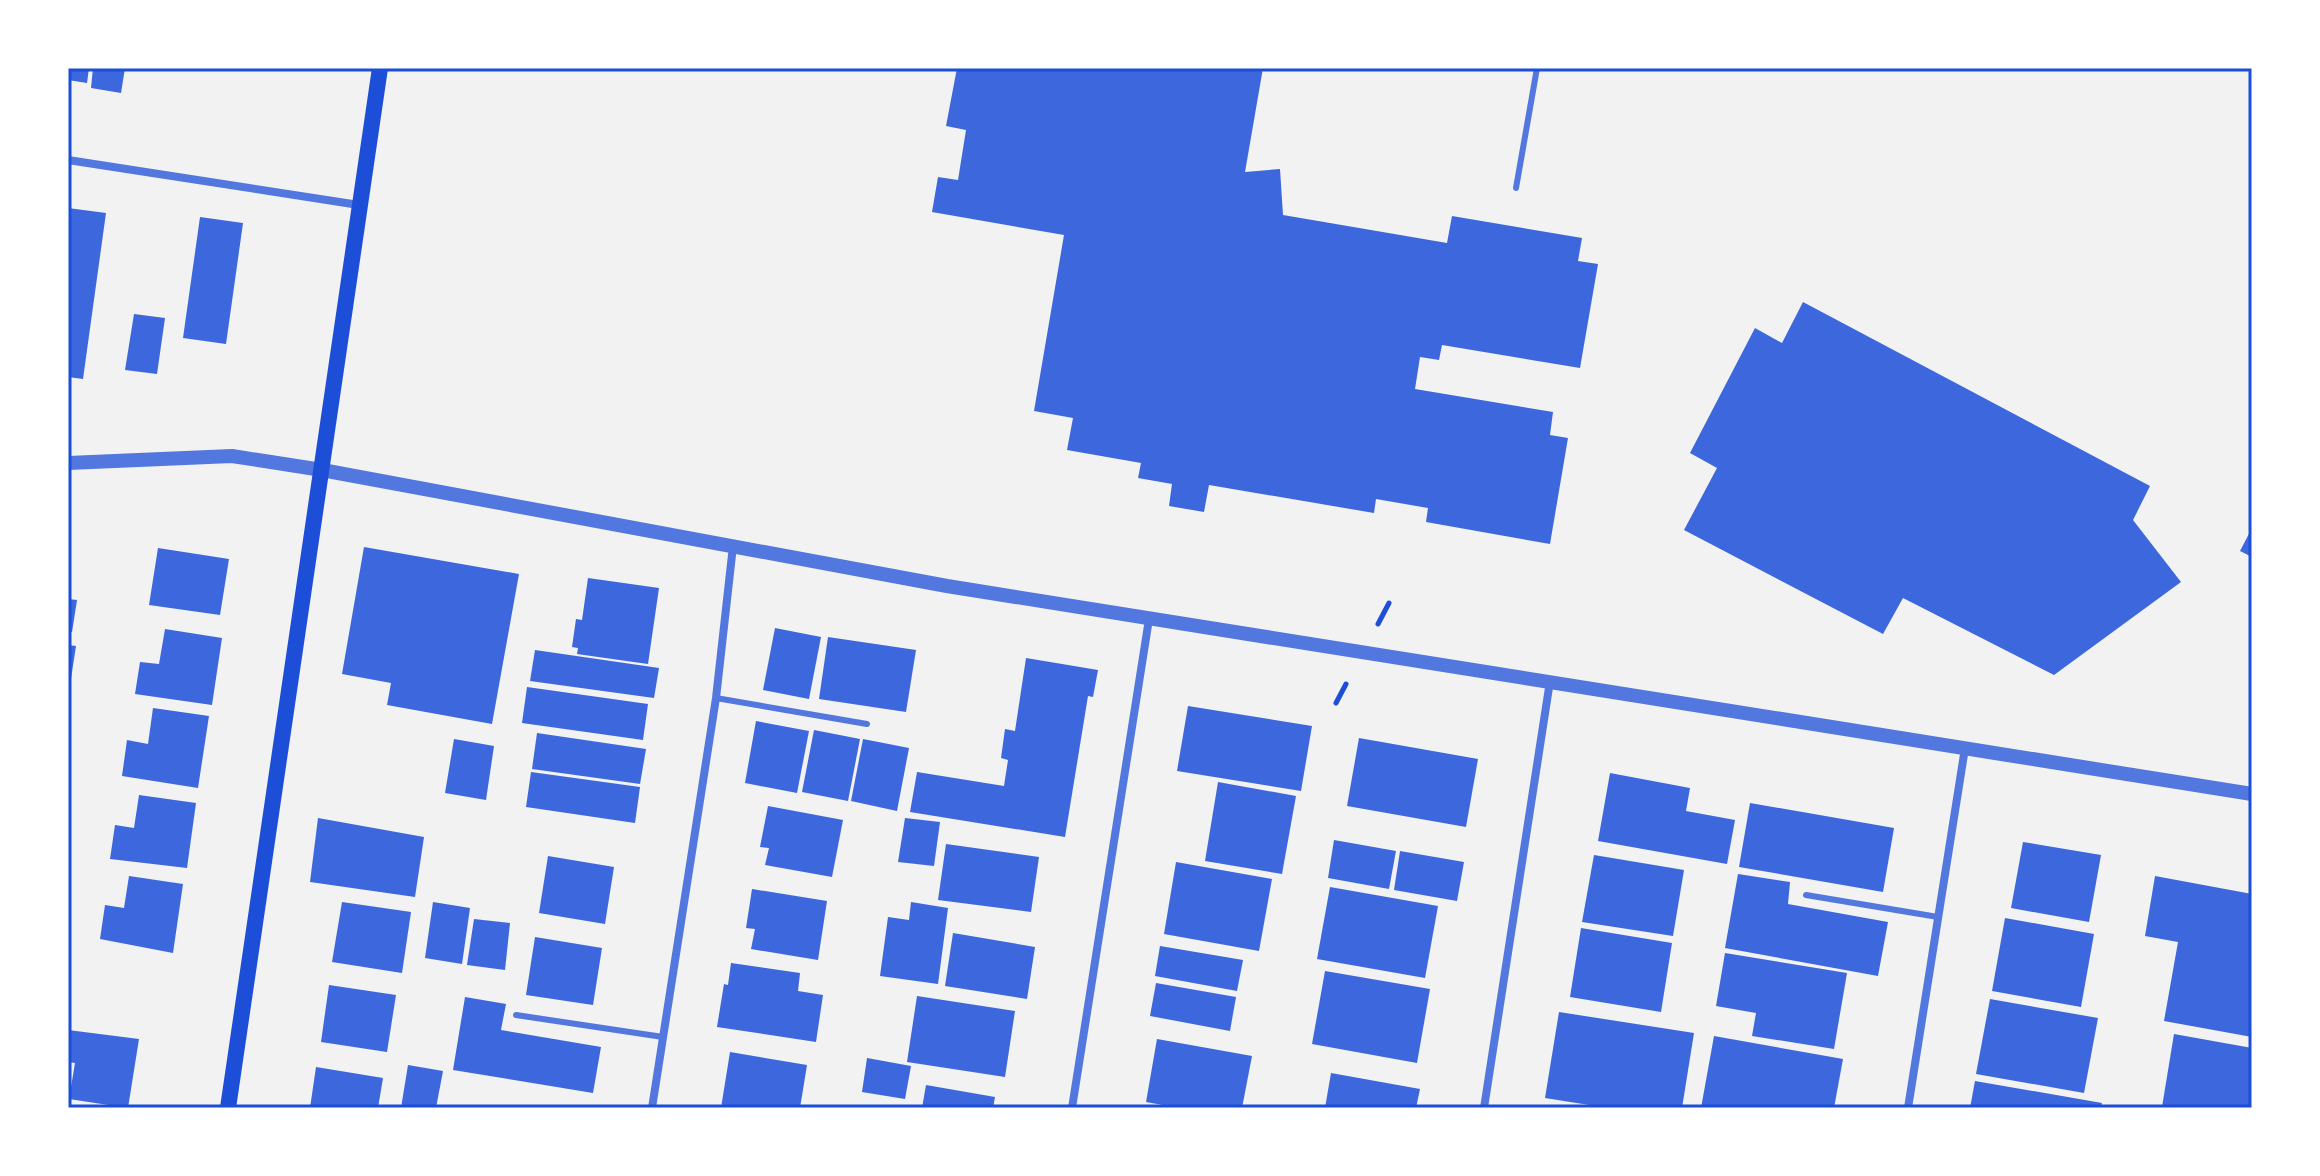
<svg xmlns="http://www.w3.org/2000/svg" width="2320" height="1176" viewBox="0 0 2320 1176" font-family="'Work Sans',sans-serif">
<rect width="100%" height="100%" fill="#f2f2f2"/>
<!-- building -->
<g fill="#3d67dc">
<path d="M68 68H89L87 83 68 80Z"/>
<path d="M93 68H125L121 93 91 88Z"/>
<path d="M957 68H1263L1245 172 1280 169 1283 215 1447 243 1452 216 1582 238 1578 261 1598 264 1580 368 1442 345 1439 360 1420 357 1415 389 1553 412 1550 435 1568 438 1550 544 1426 522 1428 508 1376 499 1374 513 1209 485 1204 512 1169 506 1172 484 1138 478 1141 463 1067 450 1073 418 1034 411 1064 235 932 212 938 177 958 180 966 130 946 126Z"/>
<path d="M68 208 106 213 83 379 68 377Z"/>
<path d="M200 217 243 223 226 344 183 338Z"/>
<path d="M1803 302 2150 486 2133 520 2181 582 2054 675 1903 598 1883 634 1684 530 1717 468 1690 453 1755 328 1782 343Z"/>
<path d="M134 314 165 318 157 374 125 370Z"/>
<path d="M2252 528V557L2240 551Z"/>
<path d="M364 547 519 574 492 724 387 705 391 683 342 674Z"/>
<path d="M158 548 229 559 220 615 149 605Z"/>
<path d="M588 578 659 588 648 664 577 654 578 648 572 647 576 619 582 620Z"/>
<path d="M68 599 77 600 72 632 68 631Z"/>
<path d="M775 628 821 637 809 699 763 690Z"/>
<path d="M165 629 222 638 212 705 135 694 140 662 159 664Z"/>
<path d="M828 637 916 650 906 712 819 699Z"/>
<path d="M68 645 76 646 70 685H68Z"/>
<path d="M535 650 659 668 654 698 530 681Z"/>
<path d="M1026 658 1098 670 1093 697 1088 696 1065 837 910 812 917 772 1004 786 1008 760 1001 758 1005 729 1015 731Z"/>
<path d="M527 687 648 704 643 740 522 723Z"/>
<path d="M1188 706 1312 726 1301 791 1177 771Z"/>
<path d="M153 708 209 716 198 788 122 776 127 740 148 744Z"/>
<path d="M756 721 809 731 797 793 745 783Z"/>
<path d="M814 730 860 739 848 801 802 792Z"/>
<path d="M537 733 646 749 640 784 532 769Z"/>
<path d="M1359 738 1478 759 1466 827 1347 806Z"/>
<path d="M454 739 494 746 486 800 445 793Z"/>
<path d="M863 739 909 748 897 811 851 801Z"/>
<path d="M531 772 640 787 635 823 526 807Z"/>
<path d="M1610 773 1690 788 1686 811 1735 820 1727 864 1598 841Z"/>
<path d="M1218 782 1296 796 1282 874 1205 861Z"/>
<path d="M139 795 196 803 187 868 110 859 115 825 134 828Z"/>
<path d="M1750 803 1894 828 1883 892 1739 867Z"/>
<path d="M768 806 843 820 832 877 765 865 769 848 760 847Z"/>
<path d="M318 818 424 837 415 897 310 882Z"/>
<path d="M905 818 940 822 934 866 898 862Z"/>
<path d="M1334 840 1396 851 1389 889 1328 878Z"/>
<path d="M2023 842 2101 855 2089 922 2011 908Z"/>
<path d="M946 844 1039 857 1031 912 938 900Z"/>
<path d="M1400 851 1464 862 1457 901 1394 890Z"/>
<path d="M1594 855 1684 870 1673 936 1582 922Z"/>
<path d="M548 856 614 867 605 924 539 913Z"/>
<path d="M1176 862 1272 879 1259 951 1164 934Z"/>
<path d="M1738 874 1790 882 1788 904 1888 922 1878 976 1725 948Z"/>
<path d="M129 876 183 884 173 953 100 939 105 905 124 908Z"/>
<path d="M2155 876 2252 894V1037L2164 1021 2178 942 2145 936Z"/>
<path d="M1330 887 1438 906 1425 978 1317 959Z"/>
<path d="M752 889 827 901 818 960 751 949 755 929 746 928Z"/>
<path d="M342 902 411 912 402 973 332 962Z"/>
<path d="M433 902 470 908 462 964 425 958Z"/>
<path d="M911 902 948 908 938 984 880 976 888 917 909 920Z"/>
<path d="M2005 918 2094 934 2081 1007 1992 991Z"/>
<path d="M474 919 510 923 505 970 467 965Z"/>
<path d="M1581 928 1672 943 1661 1012 1570 997Z"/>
<path d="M953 933 1035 947 1027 999 945 986Z"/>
<path d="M535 937 602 948 593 1005 526 995Z"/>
<path d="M1160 946 1243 960 1237 991 1155 976Z"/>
<path d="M1725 953 1847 973 1834 1049 1752 1036 1756 1013 1716 1006Z"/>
<path d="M731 963 800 973 798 991 823 995 816 1042 717 1027 724 984 728 985Z"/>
<path d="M1325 971 1430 989 1417 1063 1312 1044Z"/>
<path d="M1156 983 1236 997 1230 1031 1150 1016Z"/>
<path d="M329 985 396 995 387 1052 321 1042Z"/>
<path d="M917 996 1015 1011 1005 1077 907 1062Z"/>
<path d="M465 997 506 1004 501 1030 601 1047 593 1093 453 1070Z"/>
<path d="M1990 999 2098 1018 2084 1093 1976 1074Z"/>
<path d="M1559 1012 1694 1033 1682 1108H1608L1545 1098Z"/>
<path d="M68 1030 139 1039 128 1108 69 1099 75 1063 68 1062Z"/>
<path d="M2174 1034 2252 1048V1108L2162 1107Z"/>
<path d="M1714 1036 1843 1059 1834 1108H1701Z"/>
<path d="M1157 1039 1252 1056 1242 1108H1179L1146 1102Z"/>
<path d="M730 1052 807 1065 800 1108H721Z"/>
<path d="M867 1058 911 1066 905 1099 862 1092Z"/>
<path d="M408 1065 443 1071 436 1108H401Z"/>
<path d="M316 1067 383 1078 378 1108H310Z"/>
<path d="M1331 1073 1420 1089 1416 1108H1325Z"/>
<path d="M1975 1081 2102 1103 2101 1108H1970Z"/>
<path d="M926 1085 995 1097 993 1108H922Z"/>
</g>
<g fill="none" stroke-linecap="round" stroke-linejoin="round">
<!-- path -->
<g stroke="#1d4ed8" stroke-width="5">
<path d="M1378 624 1389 603"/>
<path d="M1336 703 1346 684"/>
</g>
<!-- service -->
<g stroke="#5277de" stroke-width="6">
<path d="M1516 188 1537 68"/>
<path d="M716 698 867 724"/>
<path d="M1806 895 1938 917"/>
<path d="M516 1015 663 1037"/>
</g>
<!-- minor -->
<g stroke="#5277de" stroke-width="8">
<path d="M68 160 359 205"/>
<path d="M652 1108 716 698 733 546"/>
<path d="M1072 1108 1149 619"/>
<path d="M1484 1108 1550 681"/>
<path d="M1908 1108 1965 748"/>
</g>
<!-- tertiary -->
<path stroke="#5277de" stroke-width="14" d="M68 463 232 456 322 470 947 586 2252 794"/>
<!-- secondary -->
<path stroke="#1d4ed8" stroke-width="16" d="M228 1108 380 68"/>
</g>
<!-- border -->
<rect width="2320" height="1176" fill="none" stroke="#ffffff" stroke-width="140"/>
<rect x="70" y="70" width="2180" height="1036" fill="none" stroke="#1d4ed8" stroke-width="3"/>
</svg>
